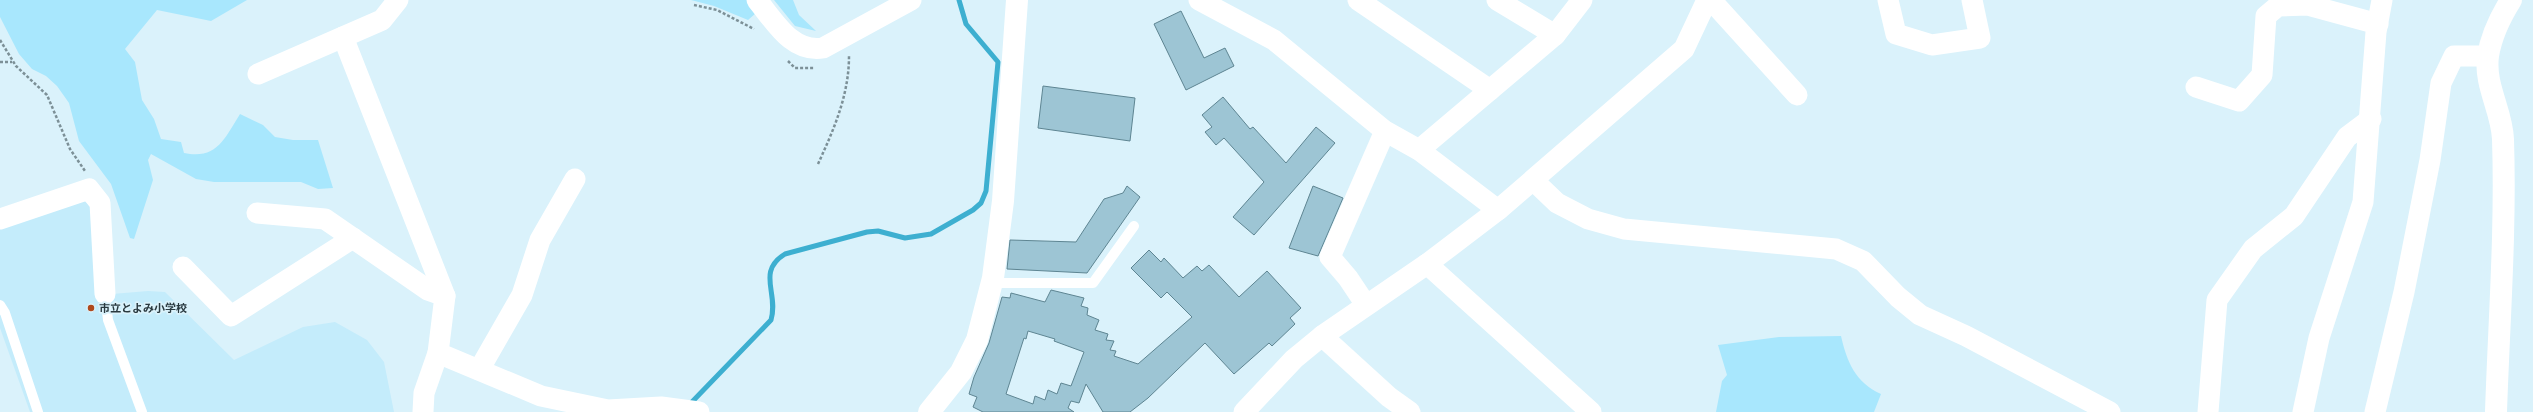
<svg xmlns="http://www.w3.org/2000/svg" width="2533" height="412" viewBox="0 0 2533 412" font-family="'PT Sans','Noto Sans JP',sans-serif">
<rect width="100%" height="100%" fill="#daf2fb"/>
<!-- built -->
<path fill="#c4ecfb" d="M79 198 90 205 100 295 148 291 165 292 234 360 303 327 335 322 367 340 384 362 394 412H30L0 328V223Z"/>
<!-- green -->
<g fill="#a8e7fd">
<path d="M0 0H247L211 21 157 10 125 49 135 62 142 100 154 119 161 139 181 142 184 153C217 160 225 138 240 114L263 125 275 137 293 140H318L333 188 318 189 301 182H214L196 179 151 154 148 160 153 180 134 239 130 238 111 184 79 141 69 103 57 86 46 76 32 69 19 54 0 17Z"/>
<path d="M691 0H747L756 13 748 20 714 6Z"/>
<path d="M774 0H793L799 15 816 31 795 26Z"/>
<path d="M1841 336C1847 362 1855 382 1881 394L1874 412H1716L1722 381 1727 375 1718 345 1779 337Z"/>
</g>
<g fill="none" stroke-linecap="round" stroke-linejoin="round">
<!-- stream -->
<path stroke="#3dafd0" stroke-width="5" d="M690 404 771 320C779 293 756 272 785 254L867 232 878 231 905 238 931 234 973 210 981 203 986 191 998 62 966 24 959 0"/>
</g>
<!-- building -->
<g fill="#9dc5d4" stroke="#5e8592" fill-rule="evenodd">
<path d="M1181 11 1204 58 1225 48 1234 66 1186 90 1154 24Z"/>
<path d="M1043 86 1135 98 1130 141 1038 128Z"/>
<path d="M1223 97 1250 129 1253 127 1286 163 1316 127 1335 143 1254 235 1233 217 1264 182 1224 138 1216 145 1205 132 1212 127 1202 115Z"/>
<path d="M1127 186 1140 197 1087 273 1007 269 1010 240 1076 242 1104 199 1123 193Z"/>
<path d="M1313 186 1343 198 1318 256 1289 248Z"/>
<path d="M1149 250 1161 262 1164 258 1183 278 1197 266 1202 271 1209 265 1239 297 1267 271 1301 308 1290 318 1295 324 1272 346 1269 343 1234 374 1205 343 1148 398 1130 412H1103L1086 384 1079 403 1071 401 1068 408 1074 412H983L973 407 977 397 969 394 974 377 989 343 1002 297 1010 298 1011 293 1045 302 1051 290 1084 298 1081 306 1088 308 1087 315 1099 320 1095 330 1108 334 1106 340 1114 341 1110 350 1116 351 1114 356 1138 364 1192 317 1167 292 1161 298 1131 268ZM1028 331 1055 339 1054 341 1084 352 1071 386 1061 383 1057 394 1048 390 1045 400 1035 396 1033 404 1006 394 1024 338 1026 339Z"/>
</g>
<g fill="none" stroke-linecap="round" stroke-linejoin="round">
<!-- path -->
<g stroke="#7c9097" stroke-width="2.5" stroke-dasharray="3 2" stroke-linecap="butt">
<path d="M694 5 717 10 754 29"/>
<path d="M0 40 16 66 47 95 70 149 85 171"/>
<path d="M788 61 795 68H814"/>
<path d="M0 62H12"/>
<path d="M818 164C834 129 849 95 849 56"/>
</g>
<!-- service -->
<g stroke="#fff" stroke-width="10">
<path d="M992 283H1093L1134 226"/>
<path d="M105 294 108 320 142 412"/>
<path d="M0 305 5 313 38 412"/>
</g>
<!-- minor -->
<g stroke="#fff" stroke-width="21">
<path d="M398 0 382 20 343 37 445 296 438 353 541 396 608 410 661 407 699 412"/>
<path d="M757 0C775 22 792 53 823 48L911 0"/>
<path d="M1199 0 1274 40 1385 131 1419 150 1498 210"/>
<path d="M1358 0 1490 90"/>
<path d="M1497 0 1555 35"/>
<path d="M1711 0 1797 95"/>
<path d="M1888 0 1896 34 1932 45 1980 38 1972 0"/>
<path d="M258 74 343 37"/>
<path d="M2196 87 2239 101 2262 75 2266 16 2278 6 2308 5 2378 24"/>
<path d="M1419 150 1555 35 1582 0"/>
<path d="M1534 181 1557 203 1588 219 1624 229 1836 249 1863 261 1898 297 1920 315 1966 336 2110 412"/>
<path d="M257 213 325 219 428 290 445 296"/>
<path d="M0 219 89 189 100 203 105 294"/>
<path d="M1427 264 1591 412"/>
<path d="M183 267 231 316 353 238"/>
<path d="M1366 305 1348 278 1330 257 1385 131"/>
<path d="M1322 336 1389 397 1410 412"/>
<path d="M479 370 522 295 540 240 575 179"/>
<path d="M423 412 424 393 438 353"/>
<path d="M1244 412 1294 359 1322 336 1427 264 1498 210 1684 49 1707 0"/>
<path d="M2208 412 2217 300 2253 249 2294 216 2347 137 2371 119"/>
<path d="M2303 412 2319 338 2363 202 2376 32 2382 0"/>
<path d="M2375 412 2404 292 2430 160 2441 83 2454 56H2488"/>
</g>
<!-- tertiary -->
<g stroke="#fff" stroke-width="22">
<path d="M929 412 961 372 977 340 993 278 1003 201 1017 0"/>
<path d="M2496 412C2499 321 2506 230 2503 139 2502 111 2484 85 2488 56 2491 37 2501 16 2511 0"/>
</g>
</g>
<!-- markers -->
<circle fill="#af491c" stroke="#daf2fb" stroke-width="1.5" cx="91" cy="308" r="4"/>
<g text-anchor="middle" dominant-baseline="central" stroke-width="3.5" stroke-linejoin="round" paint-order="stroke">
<!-- poi labels -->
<g font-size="11" font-weight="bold" fill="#29393f" stroke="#daf2fb" text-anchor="start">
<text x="99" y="308">市立とよみ小学校</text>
</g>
</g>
</svg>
